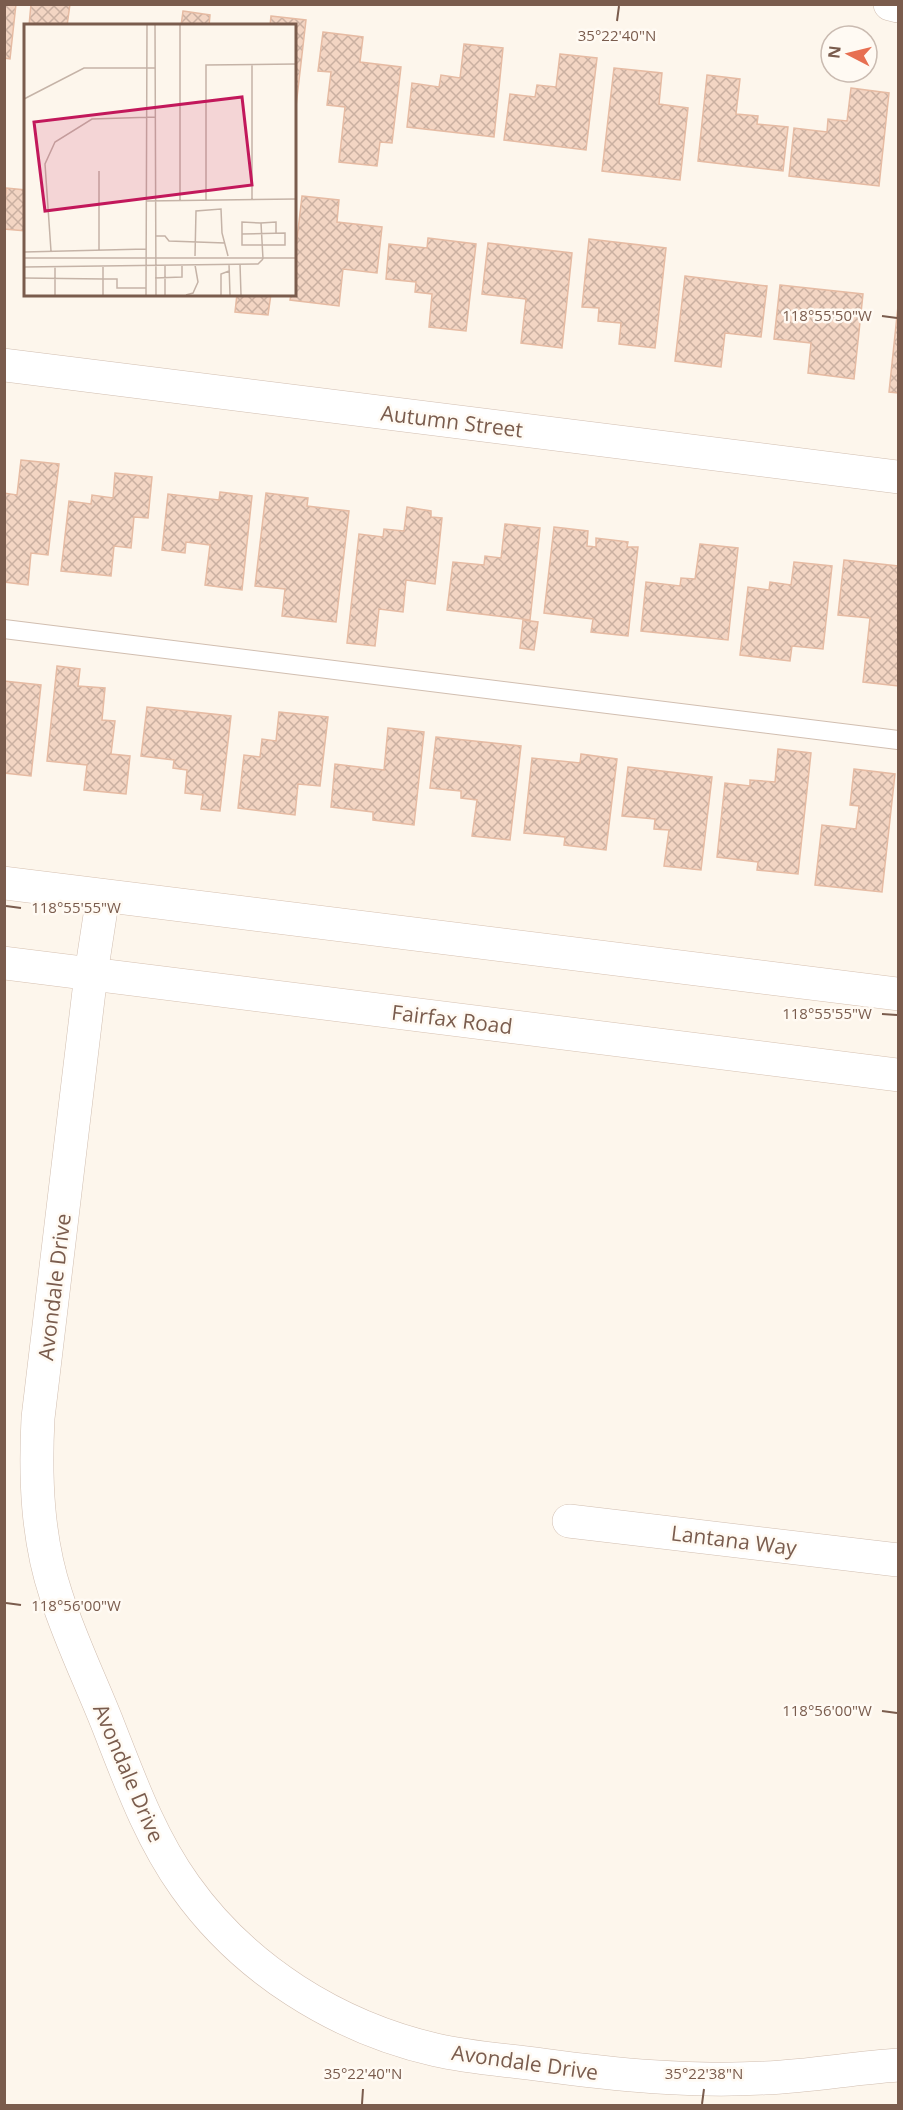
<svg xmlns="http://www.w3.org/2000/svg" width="903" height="2110" viewBox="0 0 903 2110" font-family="'Open Sans',sans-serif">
<defs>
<pattern id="building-cross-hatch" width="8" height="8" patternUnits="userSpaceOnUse" patternTransform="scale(1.5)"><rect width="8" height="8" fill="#f3d5c3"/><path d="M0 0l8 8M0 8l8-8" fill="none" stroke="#cab0a1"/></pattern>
</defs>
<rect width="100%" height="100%" fill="#fdf6ec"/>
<!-- building -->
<g fill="url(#building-cross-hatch)" stroke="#e6bba3" stroke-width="1.5">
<path d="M4 4H16L10 59 4 58Z"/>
<path d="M31 4H70L67 26H29Z"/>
<path d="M183 11 210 15 209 26H181Z"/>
<path d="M271 16 306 20 295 115 294 26H270Z"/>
<path d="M323 32 363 37 360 62 401 67 392 143 380 142 377 166 339 162 345 107 327 105 331 72 318 71Z"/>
<path d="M464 44 503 48 494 137 407 127 412 83 439 87 441 75 460 78Z"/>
<path d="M560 54 597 58 586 150 504 140 510 94 535 97 537 85 556 87Z"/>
<path d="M614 68 662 73 659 104 688 108 680 180 602 171Z"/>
<path d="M707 75 740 79 736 114 758 116 757 124 788 127 783 171 698 161Z"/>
<path d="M851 88 889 93 879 186 789 176 794 128 827 132 828 119 847 121Z"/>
<path d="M6 188 26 190V231L4 229Z"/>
<path d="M302 196 339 200 337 222 382 227 377 273 343 269 339 306 290 300 291 294H294V264Z"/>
<path d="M428 238 476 244 466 331 429 327 432 294 415 292 416 282 386 279 389 244 427 248Z"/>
<path d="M589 239 666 248 655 348 619 344 621 323 598 321 599 308 582 307Z"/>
<path d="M488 243 572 253 562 348 521 343 526 299 482 294Z"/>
<path d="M685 276 767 286 761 337 725 333 721 367 675 361Z"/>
<path d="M780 285 863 294 854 379 808 373 811 343 774 339Z"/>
<path d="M237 294H271L268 315 235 312Z"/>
<path d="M898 306V393L889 392Z"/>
<path d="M21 460 59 464 48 555 31 553 28 585 4 582V493L17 495Z"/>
<path d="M115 473 152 477 148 518 134 517 131 548 114 546 111 576 61 571 69 501 91 504 92 495 113 498Z"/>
<path d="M220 492 252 496 242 590 205 585 210 545 186 542 185 553 162 550 168 494 219 500Z"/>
<path d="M266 493 308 498 307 506 349 511 336 622 282 616 285 589 255 586Z"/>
<path d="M407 507 431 511V517L442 518 435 584 406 580 403 612 379 609 375 646 347 643 359 534 383 537 384 529 404 531Z"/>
<path d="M505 524 540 528 530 620 447 610 453 562 484 565 485 556 501 558Z"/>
<path d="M554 527 588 531 587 546 596 547V538L628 542 627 547H638L628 636 591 632 593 619 544 613Z"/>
<path d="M700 544 738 548 728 640 641 631 646 582 680 586 681 578 695 579Z"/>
<path d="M844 560 898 566V686L863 682 870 618 838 615Z"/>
<path d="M794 562 832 566 823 649 792 646 790 661 740 655 748 587 769 590 770 582 791 585Z"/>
<path d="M523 620 538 622 534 650 520 648Z"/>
<path d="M57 666 80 669 78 686 105 688 102 720 115 721 111 754 130 756 126 794 84 790 87 765 47 761Z"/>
<path d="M4 681 41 685 31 776 4 773Z"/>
<path d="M147 707 231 716 220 811 201 809 203 795 185 793 187 770 173 768 174 760 141 756Z"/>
<path d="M279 712 328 717 320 786 298 784 295 815 238 808 244 755 260 757 262 739 276 741Z"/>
<path d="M388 728 424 732 414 825 373 820V812L331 807 335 764 384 770Z"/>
<path d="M436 737 521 746 510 840 472 836 477 800 461 798V791L430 788Z"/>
<path d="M778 749 811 753 798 874 757 870 758 862 717 857 725 783 750 786V780L775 782Z"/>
<path d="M581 754 617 759 606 850 564 845 565 837 524 833 532 758 580 763Z"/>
<path d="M628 767 712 777 701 870 664 866 669 830 654 829 655 819 622 816Z"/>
<path d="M854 769 895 774 882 892 815 885 822 825 856 829 859 806 850 805Z"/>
</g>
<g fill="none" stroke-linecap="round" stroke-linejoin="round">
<!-- service casing -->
<g stroke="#d1beb0" stroke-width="20">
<path id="service" d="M4 629 898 740"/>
</g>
<!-- minor casing -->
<g stroke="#d1beb0" stroke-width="34">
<g id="minor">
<path d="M890 4 898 6"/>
<path d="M4 365 898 477"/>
<path d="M103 896 91 974 38 1418C35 1478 37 1538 56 1595 70 1639 91 1682 108 1725 130 1781 150 1837 185 1886 244 1969 336 2027 436 2050 470 2058 508 2060 543 2065 617 2075 690 2082 765 2078 810 2076 854 2068 898 2065"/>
<path d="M569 1521 898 1560"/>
</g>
</g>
<!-- secondary casing -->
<g stroke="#d6c0b0" stroke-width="34">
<g id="secondary">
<path d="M4 883 898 994"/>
<path d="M4 963 898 1075"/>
</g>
</g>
<!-- service -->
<use href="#service" stroke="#fff" stroke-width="18"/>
<!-- minor -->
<use href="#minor" stroke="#fff" stroke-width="33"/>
<!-- secondary -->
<use href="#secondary" stroke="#fff" stroke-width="33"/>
</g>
<!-- ticks -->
<path fill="none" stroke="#7a5c4d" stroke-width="2" d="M617 21 619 6M882 316 897 318M6 906 21 908M882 1014 897 1015M6 1603 21 1605M882 1711 897 1713M362 2104 363 2089M702 2104 704 2089"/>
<g text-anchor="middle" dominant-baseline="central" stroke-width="5" stroke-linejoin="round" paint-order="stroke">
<!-- street labels -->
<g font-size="21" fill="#7a5c4d" stroke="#fffaf3">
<text transform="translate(452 421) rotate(7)">Autumn Street</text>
<text transform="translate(452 1019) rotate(7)">Fairfax Road</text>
<text transform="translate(54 1287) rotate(-83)">Avondale Drive</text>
<text transform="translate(734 1540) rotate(7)">Lantana Way</text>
<text transform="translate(129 1773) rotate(67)">Avondale Drive</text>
<text transform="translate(525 2062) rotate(8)">Avondale Drive</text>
</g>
</g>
<!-- overview -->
<g transform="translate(24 24)">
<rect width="272" height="272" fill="#fdf6ec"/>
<path fill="none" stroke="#c5b3a7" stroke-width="1.5" d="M131 0 132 271M0 75 60 44H131M75 147V227M228 175V40M156 176V0M182 176V41L272 40M123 177 272 175M218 210 261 209V221H218V198L237 199M131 212H141L145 217 201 219M27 227 21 140 31 118 68 95 131 93M0 228 122 225M171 232 172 187 197 185 198 209 204 232M0 234H272M239 235 237 199 252 198V210M205 240 206 271M216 240 217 271M79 242V255H93V264H122M141 242V271M0 243 234 240 239 235M31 243V271M0 254 79 255V271M131 254 158 253V241M122 271 123 0M162 271 169 269 174 258 171 241M197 271V250L205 247"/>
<path fill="#c2185b" fill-opacity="0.15" stroke="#c2185b" stroke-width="3" d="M218 73 228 161 21 187 10 98Z"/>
<rect width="272" height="272" fill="none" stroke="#7a5c4d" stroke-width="3"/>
</g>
<g font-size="15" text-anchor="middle" fill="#7a5c4d" stroke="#fffaf3" stroke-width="5" stroke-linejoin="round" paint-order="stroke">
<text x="617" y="41">35°22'40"N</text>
<text x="827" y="321">118°55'50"W</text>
<text x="76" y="913">118°55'55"W</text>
<text x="827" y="1019">118°55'55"W</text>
<text x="76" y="1611">118°56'00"W</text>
<text x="827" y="1716">118°56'00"W</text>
<text x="363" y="2079">35°22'40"N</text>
<text x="704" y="2079">35°22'38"N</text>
</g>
<!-- border -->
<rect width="903" height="2110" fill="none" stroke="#7a5c4d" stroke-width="12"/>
<!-- north arrow -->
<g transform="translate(849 54) rotate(277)"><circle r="28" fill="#fffaf3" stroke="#cabbb1" stroke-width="1.5"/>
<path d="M0-4.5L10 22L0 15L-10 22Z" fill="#e76f51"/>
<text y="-9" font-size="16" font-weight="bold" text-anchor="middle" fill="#7a5c4d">N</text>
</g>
</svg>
